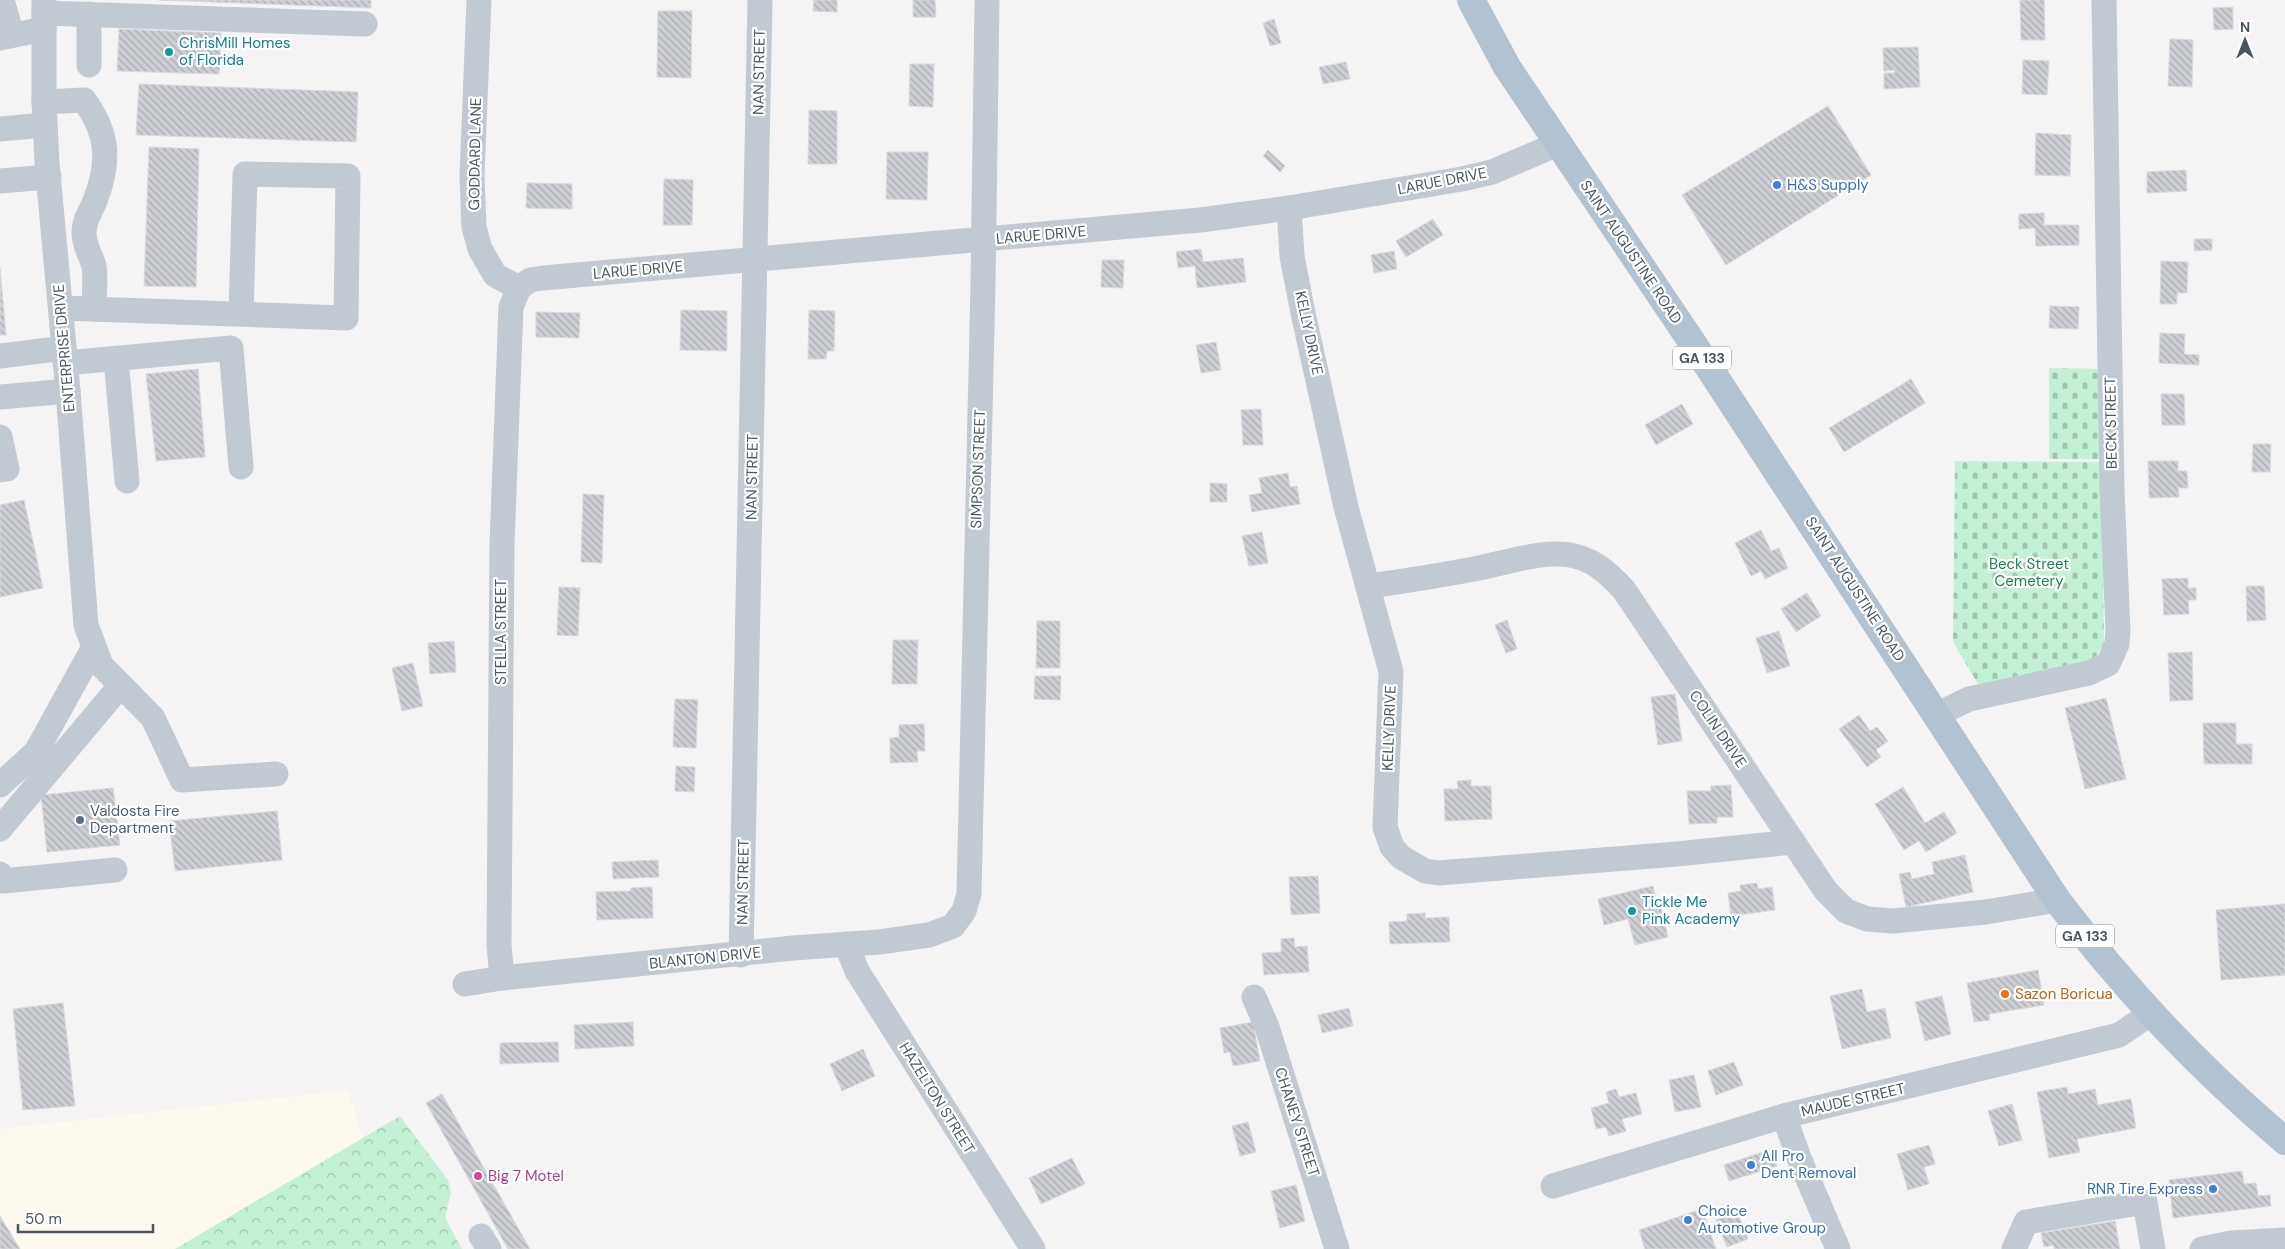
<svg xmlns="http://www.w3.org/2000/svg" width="2285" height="1249" viewBox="0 0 2285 1249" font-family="'DM Sans',sans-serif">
<defs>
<pattern id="forest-crowns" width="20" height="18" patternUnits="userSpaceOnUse" patternTransform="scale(1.25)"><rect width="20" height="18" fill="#c3f1d5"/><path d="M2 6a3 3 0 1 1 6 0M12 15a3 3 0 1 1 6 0" fill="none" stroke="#a0c6b0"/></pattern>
<pattern id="cemetery-stones" width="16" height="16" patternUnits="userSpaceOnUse" patternTransform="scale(1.25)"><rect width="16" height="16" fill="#c3f1d5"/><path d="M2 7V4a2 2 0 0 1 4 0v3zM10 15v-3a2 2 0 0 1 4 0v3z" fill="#a0c6b0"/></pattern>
<pattern id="building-back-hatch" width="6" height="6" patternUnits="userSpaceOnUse" patternTransform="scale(1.25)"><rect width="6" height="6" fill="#cdcfd5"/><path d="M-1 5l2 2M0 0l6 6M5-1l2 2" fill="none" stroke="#a8abb0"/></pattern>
</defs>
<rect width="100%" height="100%" fill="#f5f3f3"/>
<!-- commercial -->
<path fill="#fdf9ef" d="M348 1090 363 1138 175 1249H0V1129Z"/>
<!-- forest -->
<path fill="url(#forest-crowns)" d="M400 1116 448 1180 451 1192 445 1218 462 1249H175Z"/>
<!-- cemetery -->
<g fill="url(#cemetery-stones)">
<path d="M2049 368 2101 369V459H2049Z"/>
<path d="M1955 461 2101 462 2104 644 2094 659 2081 667 1978 684 1953 642Z"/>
</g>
<!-- building -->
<g fill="url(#building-back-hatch)" stroke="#d7d9de">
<path d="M159 0H371V8Z"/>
<path d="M814 0H837V12L813 11Z"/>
<path d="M913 0H935L936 17H913Z"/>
<path d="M2020 0H2044L2045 40H2021Z"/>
<path d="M2233 7V29L2214 30 2213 8Z"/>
<path d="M658 11H692L691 78 657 77Z"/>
<path d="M1274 19 1281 43 1270 46 1263 23Z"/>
<path d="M119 29 221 33 219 74 117 71Z"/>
<path d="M2170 39 2193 40 2192 87 2168 86Z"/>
<path d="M1918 47 1920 87 1884 89V73H1895L1894 70 1884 71 1883 48Z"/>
<path d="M2023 60 2049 61 2047 95 2022 94Z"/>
<path d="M1346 62 1350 79 1323 84 1319 67Z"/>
<path d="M910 64H934L933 107 909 106Z"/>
<path d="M139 84 358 92 356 142 136 135Z"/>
<path d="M1828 106 1871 175 1726 265 1682 195Z"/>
<path d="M809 110 837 111V164H808Z"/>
<path d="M2036 133 2071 135 2070 176 2035 175Z"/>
<path d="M149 147 199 149 196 287 144 286Z"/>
<path d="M1268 150 1285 166 1280 172 1263 156Z"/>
<path d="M887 152H928L927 200 886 199Z"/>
<path d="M2186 170 2187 191 2147 193V172Z"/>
<path d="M664 179 693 180 692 225H663Z"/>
<path d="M527 183 572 184V209L526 208Z"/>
<path d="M2044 213V225H2079V245L2036 246 2035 228 2019 229V214Z"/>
<path d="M1433 219 1443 235 1406 257 1396 241Z"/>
<path d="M2194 239H2212V250L2194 251Z"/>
<path d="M1201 249 1203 262 1243 258 1246 282 1197 288 1195 266 1178 268 1176 252Z"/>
<path d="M1394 251 1397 269 1374 273 1371 255Z"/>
<path d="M1102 260H1124L1123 288 1101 287Z"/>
<path d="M2161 261 2188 262 2187 293H2177V304H2160Z"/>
<path d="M0 268 6 335H0Z"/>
<path d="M2050 306 2079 307 2078 329 2049 328Z"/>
<path d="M681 310 727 311V351L680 350Z"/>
<path d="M809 310 835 311 834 351H827L826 359H808Z"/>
<path d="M536 312 580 313 579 338 536 337Z"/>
<path d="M2160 333 2185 334 2184 354 2199 355V365L2159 363Z"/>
<path d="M1216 342 1221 370 1201 373 1196 345Z"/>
<path d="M198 369 205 457 156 461 146 374Z"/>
<path d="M1911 379 1925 403 1844 452 1829 428Z"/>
<path d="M2161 394H2184L2185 425H2162Z"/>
<path d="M1682 404 1693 424 1656 445 1645 425Z"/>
<path d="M1261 409 1263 445H1243L1241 410Z"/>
<path d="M2253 444H2271L2270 472H2252Z"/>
<path d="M2148 461H2178V471H2187L2188 488H2178L2179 497 2149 498Z"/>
<path d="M1288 473 1290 487 1297 486 1300 504 1252 512 1249 495 1262 493 1259 478Z"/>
<path d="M1210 483 1227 484V502H1210Z"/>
<path d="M583 494 604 495 602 563 581 562Z"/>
<path d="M24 500 43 588 0 597V505Z"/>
<path d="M1761 530 1771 551 1779 548 1788 568 1765 579 1761 571 1751 576 1735 543Z"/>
<path d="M1262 532 1268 563 1249 566 1242 536Z"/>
<path d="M2188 578V588H2196V600H2188L2189 614 2164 615 2162 579Z"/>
<path d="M2246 586H2264L2266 620 2247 621Z"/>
<path d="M559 587 580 588 578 636 557 635Z"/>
<path d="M1807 593 1821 616 1796 632 1781 609Z"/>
<path d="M1507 620 1517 649 1506 653 1495 625Z"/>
<path d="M1037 621H1060V668H1036Z"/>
<path d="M1779 631 1790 666 1767 673 1756 638Z"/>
<path d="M893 640H918L917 684H892Z"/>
<path d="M454 641 456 672 430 674 428 643Z"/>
<path d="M2192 652 2193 700 2170 701 2168 653Z"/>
<path d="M413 663 423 706 402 711 392 668Z"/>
<path d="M1035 676H1061L1060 700 1034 699Z"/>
<path d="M1675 694 1682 741 1658 745 1651 697Z"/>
<path d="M2106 698 2126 779 2085 789 2065 708Z"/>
<path d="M675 699 698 700 696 748 673 747Z"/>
<path d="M1859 715 1870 731 1877 727 1888 741 1876 750 1881 757 1867 767 1839 729Z"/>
<path d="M2203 723H2236V744H2252V764H2204Z"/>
<path d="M924 724 925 751H917L918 762 890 763V738L899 737V725Z"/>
<path d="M676 766 695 767 694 792 675 791Z"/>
<path d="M1471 780V786H1491L1492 819 1445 821 1444 789H1458L1457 781Z"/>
<path d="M1731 785 1733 817H1717V823L1689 824 1687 791H1711V786Z"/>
<path d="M1903 787 1925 823 1944 812 1957 833 1926 852 1919 841 1904 850 1875 804Z"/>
<path d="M113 788 120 845 47 852 41 795Z"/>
<path d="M277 811 282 860 175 871 169 821Z"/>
<path d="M1965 855 1973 892 1906 907 1899 874 1910 872 1912 879 1934 874 1932 862Z"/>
<path d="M658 860 659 877 613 879 612 862Z"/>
<path d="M1318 876 1320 913 1291 915 1289 877Z"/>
<path d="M1757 883 1758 889 1772 887 1775 910 1731 916 1728 893 1741 891 1740 885Z"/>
<path d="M1653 886 1657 904 1660 903 1668 937 1635 945 1628 919 1604 925 1598 899Z"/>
<path d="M652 887 653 918 597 920 596 892 631 891V888Z"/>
<path d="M2285 904V975L2221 980 2216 910Z"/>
<path d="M1425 913V918L1449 917 1450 942 1390 944 1389 922 1407 921V914Z"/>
<path d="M1294 938 1295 947 1307 946 1309 972 1264 975 1262 953 1281 952V939Z"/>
<path d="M2038 970 2044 1005 1989 1014 1990 1020 1974 1022 1967 983Z"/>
<path d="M1862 989 1867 1012 1885 1008 1891 1038 1842 1049 1830 996Z"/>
<path d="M1942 996 1951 1034 1925 1041 1915 1002Z"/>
<path d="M63 1003 75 1106 23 1110 13 1009Z"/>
<path d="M1349 1008 1353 1026 1322 1033 1318 1015Z"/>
<path d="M633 1022 634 1046 575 1049 574 1025Z"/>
<path d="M1253 1022 1260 1061 1233 1066 1230 1052 1224 1053 1220 1028Z"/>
<path d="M558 1042 559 1062 500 1064V1043Z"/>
<path d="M863 1049 875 1076 842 1091 830 1064Z"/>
<path d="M1734 1062 1743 1085 1716 1095 1708 1071Z"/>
<path d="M1694 1075 1701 1107 1675 1112 1669 1080Z"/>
<path d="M2067 1087 2068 1094 2095 1089 2098 1105 2131 1099 2136 1128 2077 1139 2080 1152 2049 1158 2037 1092Z"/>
<path d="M1616 1089 1619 1097 1636 1093 1642 1114 1622 1119 1626 1131 1609 1136 1606 1127 1596 1129 1591 1108 1609 1103 1606 1092Z"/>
<path d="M442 1094 530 1249H508L426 1103Z"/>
<path d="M2012 1104 2022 1140 1999 1146 1988 1111Z"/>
<path d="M1248 1122 1256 1152 1240 1156 1232 1126Z"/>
<path d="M1929 1145 1935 1164 1924 1167 1929 1184 1908 1190 1897 1154Z"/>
<path d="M1772 1149 1777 1166 1729 1181 1724 1165Z"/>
<path d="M1072 1158 1085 1184 1041 1204 1029 1178Z"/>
<path d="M2242 1171 2244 1184 2256 1183 2258 1196 2270 1195 2271 1206 2173 1218 2169 1180Z"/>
<path d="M1296 1185 1305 1221 1280 1228 1271 1191Z"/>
<path d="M1702 1209 1716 1249H1645L1639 1230Z"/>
<path d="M1737 1211 1748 1239 1727 1247 1716 1220Z"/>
<path d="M0 1216 20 1249H0Z"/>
<path d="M2115 1221 2120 1249H2054V1245L2044 1247 2041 1233Z"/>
</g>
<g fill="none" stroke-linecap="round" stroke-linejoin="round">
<!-- minor -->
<g stroke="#c1cad2" stroke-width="25">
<path d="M2 0 12 35"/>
<path d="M44 0V102L47 163 68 391 86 625 101 665 153 718 182 780 276 774"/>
<path d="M479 0 472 176 474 227 480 249 495 275 519 288"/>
<path d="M44 13 365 24"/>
<path d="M89 14V65"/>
<path d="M0 38 44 29"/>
<path d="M44 102 84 100C109 134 110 162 95 201 90 213 84 220 84 233 84 246 91 255 94 266 96 280 94 295 94 309"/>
<path d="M0 129 45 125"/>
<path d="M0 181 49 177"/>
<path d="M1289 208 1292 256 1303 313 1346 507 1391 672 1385 827 1392 847 1401 857 1425 871 1439 873 1677 854 1793 842"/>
<path d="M519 288 530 280 543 278 1200 220 1289 208 1462 179 1492 172 1558 144"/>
<path d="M61 308 346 318 348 176 245 174 241 314"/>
<path d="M0 356 64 348"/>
<path d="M116 359 127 481"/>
<path d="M65 363 231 348 241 467"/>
<path d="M0 397 68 391"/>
<path d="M0 437 7 469 0 470"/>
<path d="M1369 586C1406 581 1443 575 1479 568 1509 562 1548 548 1578 557 1597 562 1611 576 1624 590L1826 891 1846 911 1867 919 1893 921 1986 912 2057 900"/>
<path d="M1936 715 1969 699 2089 673 2108 664 2117 644 2118 630 2112 491 2104 0"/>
<path d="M0 785 36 752 94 647"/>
<path d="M0 829 121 685"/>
<path d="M0 874 3 881 115 870"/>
<path d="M846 944 857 971 1033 1249"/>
<path d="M741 955 760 0"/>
<path d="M502 978 499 945 502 544 511 307 519 288"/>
<path d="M465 984 502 978 793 948 879 942 929 935 953 926 964 911 969 894 983 284 987 0"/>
<path d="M1254 997 1267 1027 1337 1249"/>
<path d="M1784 1116 1799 1158 1838 1249"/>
<path d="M1553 1186 1784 1116 2119 1035 2150 1014"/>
<path d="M481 1236 489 1249"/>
<path d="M2014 1249 2026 1222 2145 1202 2153 1249"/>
<path d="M2202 1249 2231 1243 2285 1240"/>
</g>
<!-- major -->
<path stroke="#b3c2d1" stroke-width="28" d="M1471 0 1507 67 1702 357 2057 900C2127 992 2197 1066 2285 1141"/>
</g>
<!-- markers -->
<g fill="#0f9aa8" stroke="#fff" stroke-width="2">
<circle cx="169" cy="52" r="5"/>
<circle cx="1632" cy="911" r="5"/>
</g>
<g fill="#3f7fe0" stroke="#fff" stroke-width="2">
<circle cx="1777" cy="185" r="5"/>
<circle cx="1751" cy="1165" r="5"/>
<circle cx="2213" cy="1189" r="5"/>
<circle cx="1688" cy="1220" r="5"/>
</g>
<circle fill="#5c6f8a" stroke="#fff" stroke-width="2" cx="80" cy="820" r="5"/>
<circle fill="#e8710a" stroke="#fff" stroke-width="2" cx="2005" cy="994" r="5"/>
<circle fill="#d1479c" stroke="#fff" stroke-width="2" cx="478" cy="1176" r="5"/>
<g text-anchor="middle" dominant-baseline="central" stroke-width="4.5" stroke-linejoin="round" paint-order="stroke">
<!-- shield labels -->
<g fill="#fff" stroke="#808990" stroke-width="1">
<rect x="1673" y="346.5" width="58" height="23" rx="4"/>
<rect x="2056" y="924.5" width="58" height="23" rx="4"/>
</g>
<g font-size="14" font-weight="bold" fill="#4a5661">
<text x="1702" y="358">GA 133</text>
<text x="2085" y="936">GA 133</text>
</g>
<!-- culture labels -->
<g font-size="15" fill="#0d838f" stroke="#fff" text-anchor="start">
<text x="179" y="43">ChrisMill Homes<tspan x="179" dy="17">of Florida</tspan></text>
<text x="1642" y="902">Tickle Me<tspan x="1642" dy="17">Pink Academy</tspan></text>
</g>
<!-- street labels -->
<g font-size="15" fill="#4a5661" stroke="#fff">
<text transform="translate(759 72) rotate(-89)">NAN STREET</text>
<text transform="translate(475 154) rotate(-89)">GODDARD LANE</text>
<text transform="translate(1442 181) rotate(-11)">LARUE DRIVE</text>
<text transform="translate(1041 235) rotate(-5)">LARUE DRIVE</text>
<text transform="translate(1631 252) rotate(56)">SAINT AUGUSTINE ROAD</text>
<text transform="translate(638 270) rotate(-5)">LARUE DRIVE</text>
<text transform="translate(1309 333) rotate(78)">KELLY DRIVE</text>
<text transform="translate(64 348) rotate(-95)">ENTERPRISE DRIVE</text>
<text transform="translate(2111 423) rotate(-91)">BECK STREET</text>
<text transform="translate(978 469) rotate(-88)">SIMPSON STREET</text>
<text transform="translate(752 477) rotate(-89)">NAN STREET</text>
<text transform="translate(1855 589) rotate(57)">SAINT AUGUSTINE ROAD</text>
<text transform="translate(501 632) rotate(-90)">STELLA STREET</text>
<text transform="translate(1389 728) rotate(-88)">KELLY DRIVE</text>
<text transform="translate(1718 729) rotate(56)">COLIN DRIVE</text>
<text transform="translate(743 882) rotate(-89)">NAN STREET</text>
<text transform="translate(705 958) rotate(-6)">BLANTON DRIVE</text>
<text transform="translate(937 1098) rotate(58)">HAZELTON STREET</text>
<text transform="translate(1853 1100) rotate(-13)">MAUDE STREET</text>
<text transform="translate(1297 1122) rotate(72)">CHANEY STREET</text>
</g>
<!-- shop labels -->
<g font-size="15" fill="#366cbe" stroke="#fff" text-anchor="start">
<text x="1787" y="185">H&amp;S Supply</text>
<text x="1761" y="1156">All Pro<tspan x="1761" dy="17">Dent Removal</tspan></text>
<text x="2203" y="1189" text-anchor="end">RNR Tire Express</text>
<text x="1698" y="1211">Choice<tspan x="1698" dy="17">Automotive Group</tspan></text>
</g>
<!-- park labels -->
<g font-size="15" fill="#17864f" stroke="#fff">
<text x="2029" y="564">Beck Street<tspan x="2029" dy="17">Cemetery</tspan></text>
</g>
<!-- service labels -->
<g font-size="15" fill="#4e5e75" stroke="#fff" text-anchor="start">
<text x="90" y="811">Valdosta Fire<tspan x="90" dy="17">Department</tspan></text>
</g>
<!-- food labels -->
<g font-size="15" fill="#c56008" stroke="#fff" text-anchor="start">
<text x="2015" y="994">Sazon Boricua</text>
</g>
<!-- hotel labels -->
<g font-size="15" fill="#b23c85" stroke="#fff" text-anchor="start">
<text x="488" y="1176">Big 7 Motel</text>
</g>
</g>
<!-- north arrow -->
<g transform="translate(2245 40)" stroke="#ffffff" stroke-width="4" paint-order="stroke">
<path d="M0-4L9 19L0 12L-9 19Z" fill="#4a5661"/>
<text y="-8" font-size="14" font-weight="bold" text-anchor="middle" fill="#4a5661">N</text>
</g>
<!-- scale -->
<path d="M18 1224v8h135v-8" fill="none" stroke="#4a5661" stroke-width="2.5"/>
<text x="25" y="1224" font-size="15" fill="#4a5661" stroke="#ffffff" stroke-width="4" paint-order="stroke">50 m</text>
</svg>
